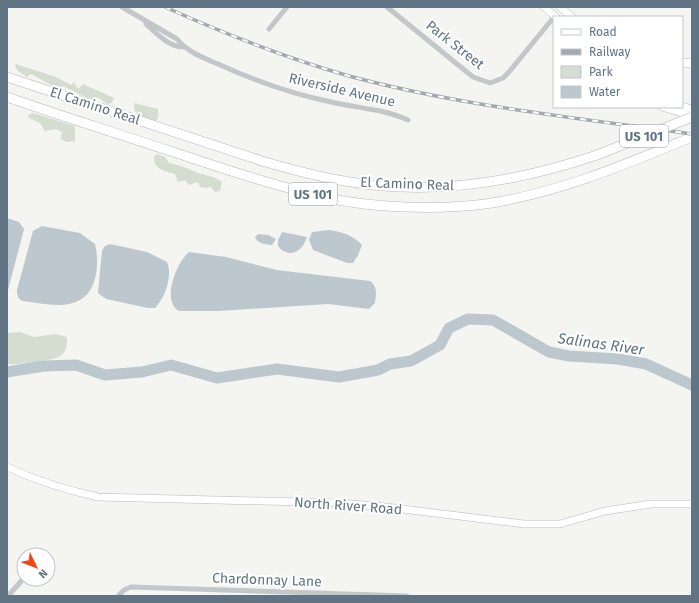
<svg xmlns="http://www.w3.org/2000/svg" width="699" height="603" viewBox="0 0 699 603" font-family="'Fira Sans',sans-serif">
<rect width="100%" height="100%" fill="#f4f4f0"/>
<!-- green -->
<g fill="#d5dcd0">
<path d="M16 64 56 77 71 85 74 82 78 89 83 84 114 98 112 103 107 104 99 98 89 99 63 86 59 89 31 74 27 77 18 71 15 66Z"/>
<path d="M134 103 158 109V119L149 123 137 114 134 109Z"/>
<path d="M33 113 75 126V141L67 142 61 139 62 132 56 129 45 131 40 123 29 118 28 115Z"/>
<path d="M157 154 165 157 169 163C178 165 184 167 193 171 203 176 214 175 222 182L220 191 215 192 210 186 208 188 200 187 198 182 189 185 185 180 178 182 175 174C164 171 154 170 154 157Z"/>
<path d="M20 332 34 337 56 334 67 337C67 344 67 352 60 356 52 361 17 365 7 364V333Z"/>
</g>
<!-- water -->
<g fill="#bcc8cd">
<path d="M7 218 19 222 24 229 7 294Z"/>
<path d="M42 226 80 233 95 244C98 257 98 269 94 282 83 313 50 305 23 301 18 299 17 296 17 290L33 231Z"/>
<path d="M329 230C342 232 353 235 362 245L358 255 353 263H347L313 250 309 240 312 232Z"/>
<path d="M282 232 307 237C303 251 289 260 278 246V240Z"/>
<path d="M258 234 268 235 276 239 272 245C265 244 257 244 255 237Z"/>
<path d="M110 244 147 252 167 262C173 276 165 298 155 308H148L106 299 98 293 102 251 105 246Z"/>
<path d="M189 252 226 257 277 270 370 281C378 287 376 294 375 303L369 309 328 304 218 311H179C161 301 176 263 189 252Z"/>
</g>
<g fill="none" stroke-linecap="round" stroke-linejoin="round">
<!-- river -->
<path stroke="#bcc8cd" stroke-width="11" d="M7 372 44 366 76 365 105 375 142 372 171 365 217 378 277 369 339 377 378 370 390 364 411 361 440 345 449 328 468 319 493 320 549 352 569 356 618 359 646 364 692 385"/>
<!-- secondary casing -->
<g stroke="#b5bbbf" stroke-width="8">
<g id="secondary">
<path d="M544 7 556 17"/>
<path d="M560 7 572 17"/>
<path d="M682 106 692 109"/>
<path d="M662 107 692 116"/>
<path d="M7 467C37 481 66 490 98 497L341 503 386 507 524 524H560L605 511 651 504H692"/>
</g>
</g>
<!-- highway casing -->
<g stroke="#b5b9bc" stroke-width="10">
<g id="highway">
<path d="M682 63H692"/>
<path d="M7 77 262 161C302 173 342 183 384 186 456 192 529 178 597 155"/>
<path d="M7 97C61 116 116 133 170 151 222 168 274 186 328 198 373 208 439 210 485 204 559 193 624 165 692 137"/>
</g>
</g>
<!-- street -->
<g stroke="#c3c7ca" stroke-width="5">
<path d="M122 7 177 39C187 52 204 58 218 64 255 81 292 94 331 102 357 108 384 109 408 120"/>
<path d="M387 7 473 77 490 83 503 78 509 72 554 17"/>
<path d="M146 24C156 33 169 47 183 47"/>
<path d="M269 29 287 7"/>
<path d="M8 596 24 578"/>
<path d="M118 596 124 590 131 587 407 596"/>
</g>
<!-- secondary -->
<use href="#secondary" stroke="#fff" stroke-width="7"/>
<!-- highway -->
<use href="#highway" stroke="#fff" stroke-width="9"/>
<!-- rail casing -->
<g stroke="#a3a9af" stroke-width="3.5">
<path id="rail" d="M165 7C225 34 286 58 349 76 460 106 578 118 692 134"/>
</g>
<!-- rail -->
<use href="#rail" stroke="#fff" stroke-width="2" stroke-dasharray="6" stroke-linecap="butt"/>
<!-- highway-bridge casing -->
<g stroke="#b5b9bc" stroke-width="10" stroke-linecap="butt">
<path id="highway-bridge" d="M597 155 692 117"/>
</g>
<!-- highway-bridge -->
<use href="#highway-bridge" stroke="#fff" stroke-width="9"/>
</g>
<g text-anchor="middle" dominant-baseline="central" stroke-width="4" stroke-linejoin="round" paint-order="stroke">
<!-- shield labels -->
<g fill="#fff" stroke="#909ea8" stroke-width="1">
<rect x="620" y="125" width="48" height="22" rx="3"/>
<rect x="289" y="183" width="48" height="22" rx="3"/>
</g>
<g font-size="13" font-weight="bold" fill="#617483">
<text x="644" y="136">US 101</text>
<text x="313" y="194">US 101</text>
</g>
<!-- street labels -->
<g font-size="14" fill="#617483" stroke="#fff">
<text transform="translate(455 45) rotate(38)">Park Street</text>
<text transform="translate(342 90) rotate(13)">Riverside Avenue</text>
<text transform="translate(95 106) rotate(18)">El Camino Real</text>
<text transform="translate(407 184) rotate(2)">El Camino Real</text>
<text transform="translate(348 506) rotate(4)">North River Road</text>
<text transform="translate(267 580) rotate(2)">Chardonnay Lane</text>
</g>
<!-- water labels -->
<g font-size="15" font-style="italic" fill="#5c7781" stroke="#fff">
<text transform="translate(601 344) rotate(8)">Salinas River</text>
</g>
</g>
<!-- border -->
<rect width="699" height="603" fill="none" stroke="#617483" stroke-width="16"/>
<!-- legend -->
<rect x="553" y="16" width="130" height="92" fill="#ffffff" stroke="#c0c7cd"/>
<rect x="561" y="29" width="20" height="6" fill="#ffffff" stroke="#c0c7cd"/>
<text x="589" y="36" font-size="12" fill="#617483">Road</text>
<rect x="561" y="49" width="20" height="6" fill="#a3a9af" stroke="#c0c7cd"/>
<text x="589" y="56" font-size="12" fill="#617483">Railway</text>
<rect x="561" y="66" width="20" height="12" fill="#d5dcd0" stroke="#c0c7cd"/>
<text x="589" y="76" font-size="12" fill="#617483">Park</text>
<rect x="561" y="86" width="20" height="12" fill="#bcc8cd" stroke="#c0c7cd"/>
<text x="589" y="96" font-size="12" fill="#617483">Water</text>
<!-- north arrow -->
<g transform="translate(36 567) rotate(133)"><circle r="19" fill="#ffffff" stroke="#c0c7cd"/>
<path d="M0-3L7 15L0 10L-7 15Z" fill="#ef4715"/>
<text y="-6" font-size="11" font-weight="bold" text-anchor="middle" fill="#617483">N</text>
</g>
</svg>
